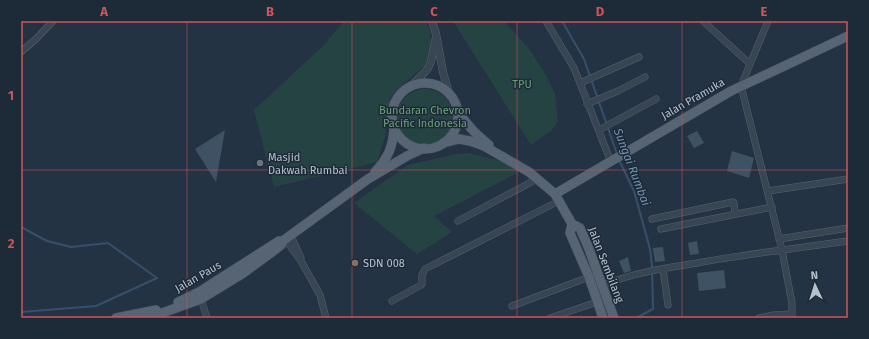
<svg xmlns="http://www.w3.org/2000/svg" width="869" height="339" viewBox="0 0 869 339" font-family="'Fira Sans',sans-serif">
  <rect width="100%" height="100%" fill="#243343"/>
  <path fill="#264344" d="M344,21H426L430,31L431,49L428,58L424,66L398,89L390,98L385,137L377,162L274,187L254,110L323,46Z
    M453,21H504L530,50L546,75L555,94L558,121L552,130L531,145Z
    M397 117a28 28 0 1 1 56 0a28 28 0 1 1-56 0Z
    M468,153L501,161L519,172L434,216L452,232L417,254L354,203L408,165L456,154Z"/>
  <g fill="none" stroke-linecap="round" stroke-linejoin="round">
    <path stroke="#36506c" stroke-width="2" d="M562,21L584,59L617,154
      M619,160L634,191L650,249L652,266L653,309L636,318
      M21,227L47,241L71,247L108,243L157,278
      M21,312L96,306L157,278"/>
  </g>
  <path fill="#3f5263" d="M225,130L216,182L195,149Z
    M697,131L704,143L694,148L687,136Z
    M732,151L754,158L749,178L727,171Z
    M697,241L699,254L690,255L688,243Z
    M663,247L665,261L655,262L653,248Z
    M628,257L631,271L624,273L619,261Z
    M724,270L726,288L699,291L697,273Z"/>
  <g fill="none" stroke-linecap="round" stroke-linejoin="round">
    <g stroke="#566370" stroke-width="7">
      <path id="minor" d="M546,21L574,68L611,162
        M703,21L750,64
        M768,21L741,86L782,250L792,303V318
        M21,52L36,39L53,21
        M580,83L639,57
        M587,104L618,91L645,77
        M599,130L656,99
        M768,191L848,179
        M652,219L733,202L734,203L735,214
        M458,221L537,179
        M661,229L772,207
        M291,236L301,258
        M285,239L301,261L320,295L326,318
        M779,239L848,228
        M663,269L668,305
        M603,285C633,273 665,268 697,263C747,254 798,248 848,241
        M201,299L207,318
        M392,301L421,285L422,284V275L425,269L559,201
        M512,306L589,277
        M550,318L597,302
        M759,318L774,315L792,314"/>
    </g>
    <g stroke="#566370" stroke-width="8">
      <path id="tertiary" d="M432,21L436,34L443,72L449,94
        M409,87C430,69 431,68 435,41"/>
    </g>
    <g stroke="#424e5c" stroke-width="10">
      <path id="primary" d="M392 116a33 33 0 1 1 66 0a33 33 0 1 1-66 0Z
        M458,110C466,125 476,134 489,145
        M443,143L459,139L470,141L484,146L529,172L555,194L572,224L580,228L589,249L614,318
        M375,172C388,158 393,147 394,128
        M555,194L731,91L848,36
        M572,224L570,233L589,277L603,318
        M178,302L199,292L279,241
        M116,318L156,310
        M148,318L201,299L242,274L272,252L281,245L284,240L368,179L407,156L424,148"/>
    </g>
    <use href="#minor" stroke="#384553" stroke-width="6"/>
    <use href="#tertiary" stroke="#384553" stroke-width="7"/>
    <use href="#primary" stroke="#566473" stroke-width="9"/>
  </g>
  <path fill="none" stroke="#cc565a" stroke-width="1" stroke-opacity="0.55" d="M187,21V318M352,21V318M517,21V318M682,21V318M21,170H848"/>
  <circle fill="#6b7280" stroke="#1d2a38" stroke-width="1.5" cx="260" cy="163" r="4"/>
  <circle fill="#8d6e63" stroke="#1d2a38" stroke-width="1.5" cx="355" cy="263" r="4"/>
  <g text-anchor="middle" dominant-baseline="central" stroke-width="3" stroke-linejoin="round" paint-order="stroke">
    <g font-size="11" fill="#6aa072" stroke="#1d2a38">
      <text x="522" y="84">TPU</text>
      <text x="425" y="110">Bundaran Chevron<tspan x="425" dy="13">Pacific Indonesia</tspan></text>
    </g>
    <g font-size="11" fill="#b5c0cd" stroke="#1d2a38">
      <text transform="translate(693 99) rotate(-30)">Jalan Pramuka</text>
      <text transform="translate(606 265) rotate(69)">Jalan Sembilang</text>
      <text transform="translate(198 277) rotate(-30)">Jalan Paus</text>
    </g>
    <g font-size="11" fill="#b5c0cd" stroke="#1d2a38" text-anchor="start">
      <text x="268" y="157">Masjid<tspan x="268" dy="13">Dakwah Rumbai</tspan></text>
      <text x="363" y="263">SDN 008</text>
    </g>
    <g font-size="12" font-style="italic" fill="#7293b2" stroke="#1d2a38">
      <text transform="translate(632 167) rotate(69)">Sungai Rumbai</text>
    </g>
  </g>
  <rect width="869" height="339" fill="none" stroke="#1d2a38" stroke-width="44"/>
  <g transform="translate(815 285) rotate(356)" stroke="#1d2a38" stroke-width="3" paint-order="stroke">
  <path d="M0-3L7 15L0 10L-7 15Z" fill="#b5c0cd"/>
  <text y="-6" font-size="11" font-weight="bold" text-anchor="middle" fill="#b5c0cd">N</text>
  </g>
  <rect x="22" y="22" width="825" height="295" fill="none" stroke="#cc565a" stroke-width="1.5"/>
  <g font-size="13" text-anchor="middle" font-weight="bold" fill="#cc565a">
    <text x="104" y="16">A</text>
    <text x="270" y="16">B</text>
    <text x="434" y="16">C</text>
    <text x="600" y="16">D</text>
    <text x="764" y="16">E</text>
    <text x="11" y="100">1</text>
    <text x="11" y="248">2</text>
  </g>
</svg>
